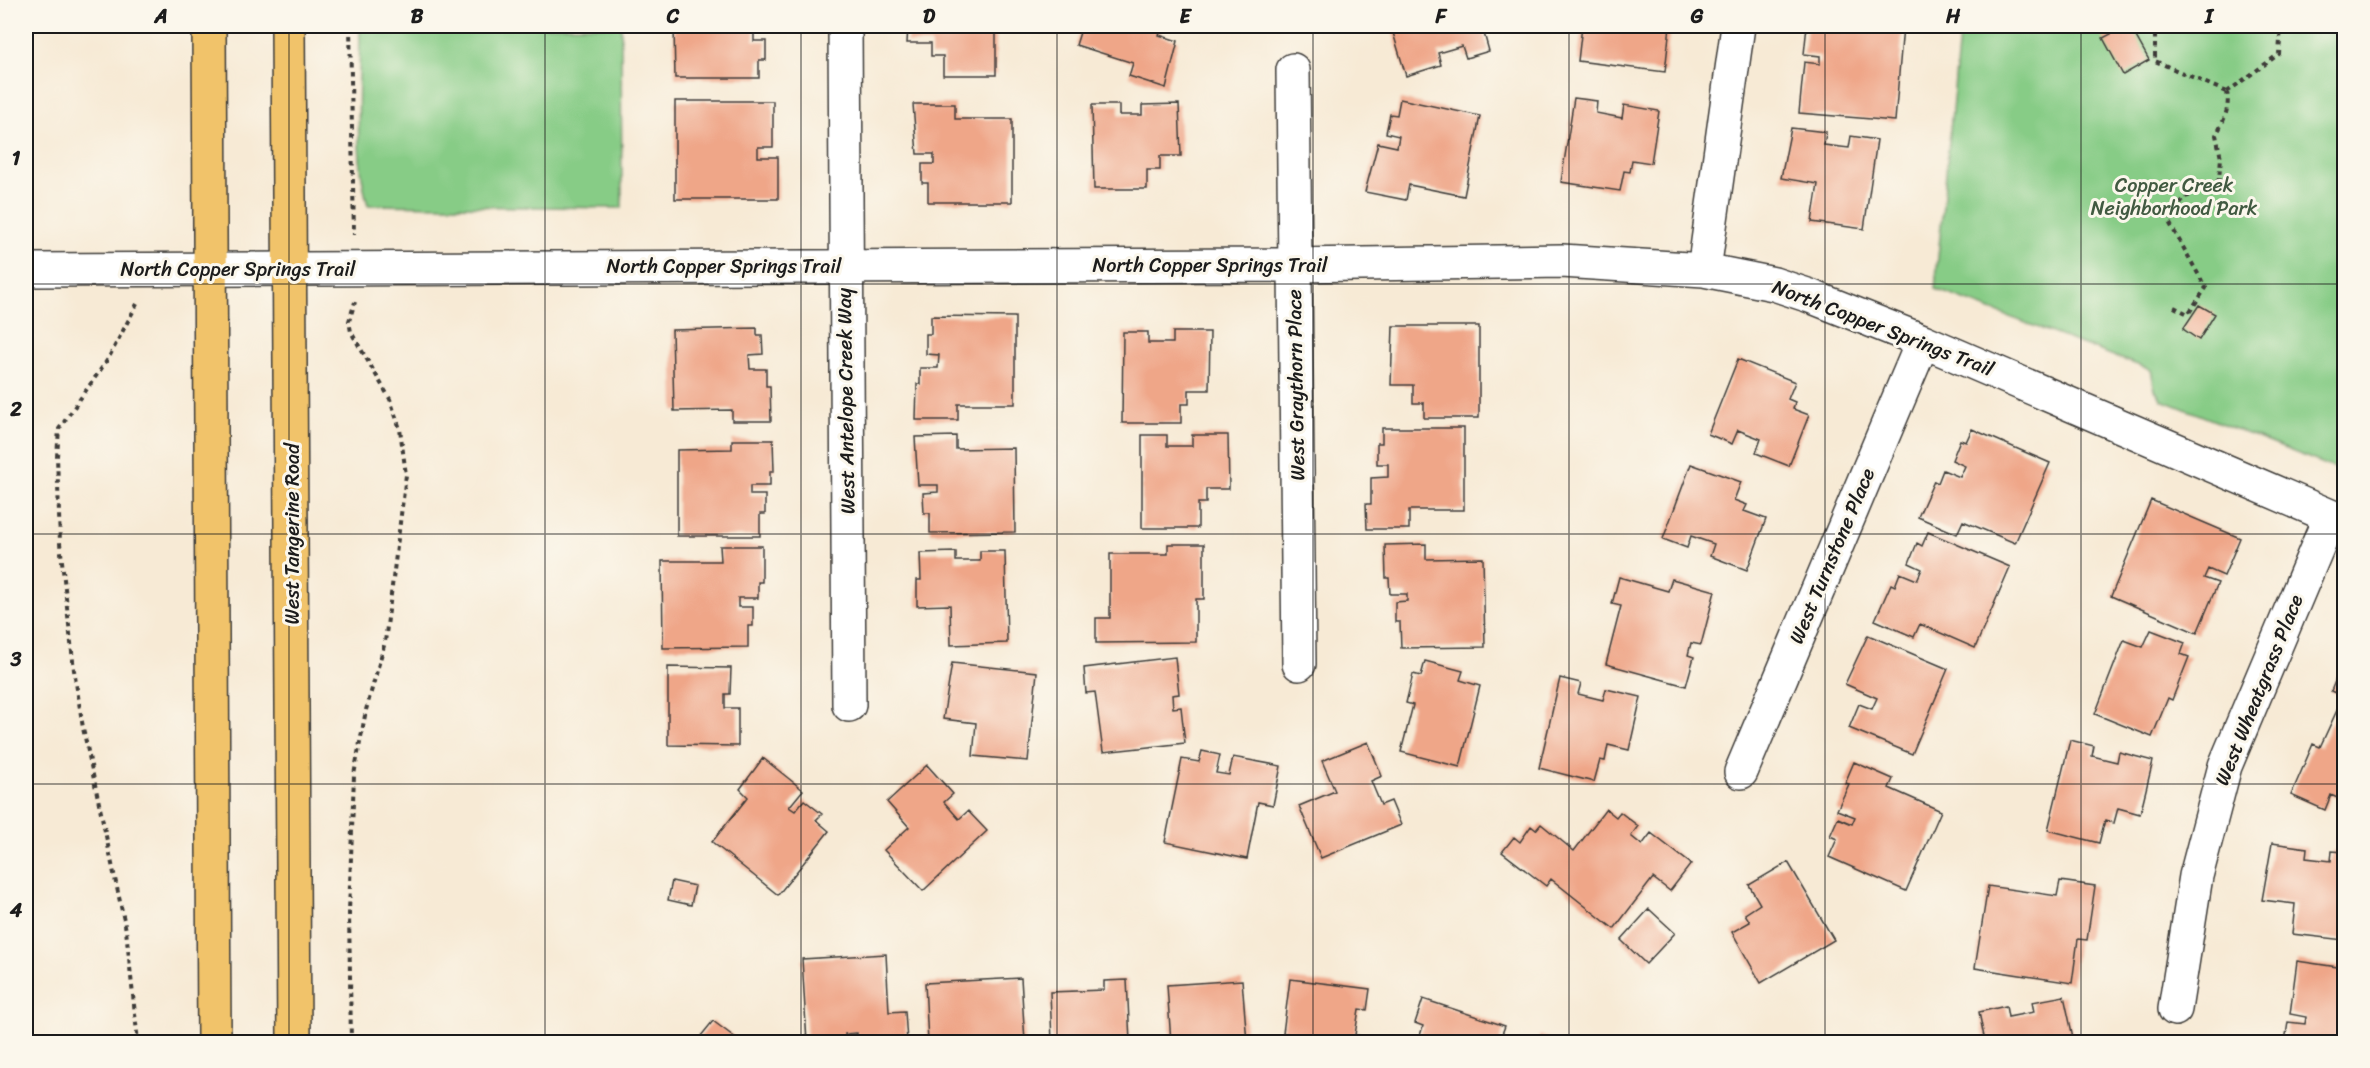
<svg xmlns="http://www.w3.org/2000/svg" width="2370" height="1068" viewBox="0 0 2370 1068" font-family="Sriracha,sans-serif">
  <rect width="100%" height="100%" fill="#fbf7ec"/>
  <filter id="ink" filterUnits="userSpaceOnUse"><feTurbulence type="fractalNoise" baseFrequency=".0167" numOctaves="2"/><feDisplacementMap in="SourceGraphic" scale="12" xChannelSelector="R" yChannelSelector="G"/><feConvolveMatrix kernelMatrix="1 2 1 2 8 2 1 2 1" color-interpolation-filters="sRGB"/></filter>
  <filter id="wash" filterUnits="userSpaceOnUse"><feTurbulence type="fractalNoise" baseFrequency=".008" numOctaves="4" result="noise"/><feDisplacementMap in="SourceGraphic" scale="24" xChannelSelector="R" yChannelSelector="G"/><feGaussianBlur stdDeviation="1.35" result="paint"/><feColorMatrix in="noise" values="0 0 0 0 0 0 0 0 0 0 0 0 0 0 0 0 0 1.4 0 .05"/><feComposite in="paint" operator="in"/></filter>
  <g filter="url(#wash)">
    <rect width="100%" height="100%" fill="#f7ead5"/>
    <path fill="#87cc86" stroke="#527451" stroke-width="1.5" d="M360,26H621L622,208L368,205C353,155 360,79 360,26Z
      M1960,26H2344V472L2162,400L2155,390L2151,370L1935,289Z"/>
    <g id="blocks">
      <path fill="#efa688" d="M674,26H771V28H754V41H766V60H759V78H675Z
        M908,26H996V75H943V56H931V43H907Z
        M1082,26H1162L1159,35L1178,41L1166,88L1129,76L1133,63L1076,45Z
        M1391,26H1482L1489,51L1466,58L1462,46L1438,53L1441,65L1406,76Z
        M1582,26H1670L1665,72L1578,61Z
        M1807,26H1903L1895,121L1799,113L1804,62L1820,64V56L1804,54Z
        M2126,26H2130L2149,60L2123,75L2103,38Z
        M1574,98L1597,101L1596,113L1622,118L1624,105L1659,111L1651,163L1632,160L1630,172L1624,171L1620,191L1561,182Z
        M1400,99L1480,116L1464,196L1409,185L1406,200L1365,192L1378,143L1397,147L1399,136L1386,133L1390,114L1397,115Z
        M675,101H773V147H758V157H778V199H675Z
        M913,104H955V119H1012V202H928V183H922V164H934V154H917Z
        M1179,104L1181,156H1160V170H1147V189H1094L1092,105H1119V115H1142V105Z
        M1791,128L1826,132L1824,145L1849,148L1851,136L1877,140L1864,229L1812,222L1818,184L1781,178Z
        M2199,305L2215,314L2199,340L2183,329Z
        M931,316L1015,317V404H958V420H916L917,384H920V368H938L939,355L926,354V334H931Z
        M1393,326H1479V418H1424V403H1413V385H1391Z
        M757,328V335H762L763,354L749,355L750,369H766V386H770L771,421H732V410L674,411L672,330Z
        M1123,332H1148V343H1173V332H1210L1209,390H1189V404H1181V423H1122Z
        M1738,359L1795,382L1788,399L1795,402L1793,409L1809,415L1789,466L1756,453L1761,439L1738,430L1732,444L1708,434Z
        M1382,428H1464V510H1409V529H1367L1366,504H1371V478L1388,477V464H1377V443H1382Z
        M1972,429L2050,463L2015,543L1963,521L1957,534L1918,517L1934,481L1938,483L1943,470L1960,477L1965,466L1952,460L1960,440L1966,442Z
        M1142,435H1167V446H1192V435H1228L1229,489H1206V503H1198V528H1142Z
        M956,436V449L1014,448L1015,532L930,533V513H924L923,493L938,492V485H918L915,437Z
        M732,440H773L774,471H770V486H750V495H765V514H760V536H677V450L732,449Z
        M1691,464L1741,482L1734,500L1747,505L1744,511L1766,519L1747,570L1710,556L1714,544L1691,536L1687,548L1663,539Z
        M2151,500L2240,538L2224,576L2208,569L2204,578L2218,583L2197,633L2111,596Z
        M1928,532L2010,567L1975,648L1920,624L1914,637L1875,620L1891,584L1895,586L1900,573L1917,580L1922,569L1909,563L1917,543L1922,546Z
        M1168,544H1204V599H1196V642L1096,643V618H1110V554H1168Z
        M1426,544V559L1483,558L1485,647L1401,648L1400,622H1395V602L1407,601V594H1390L1389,578H1386L1385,545Z
        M720,546H762V582H758V598H738V607H753V626H748V647L663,648L662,561H721Z
        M980,551H1005L1007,643L951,645L950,605L917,606V580H921L920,553L956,552V561H980Z
        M1619,577L1668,591L1672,579L1715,591L1701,645L1691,643L1688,655L1694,657L1686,686L1606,664L1621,606L1612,604Z
        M2151,630L2185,643L2181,654L2189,657L2172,700L2168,698L2152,737L2095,714L2124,640L2143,647Z
        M1868,635L1948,669L1912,754L1849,728L1859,704L1872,709L1877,698L1845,684Z
        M1175,657L1179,694L1172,695L1173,708L1181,707L1185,743L1103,752L1095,692L1086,693L1084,668Z
        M2344,659V697L2331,691Z
        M1425,661L1463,671L1460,680L1480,686L1460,767L1401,752L1413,705L1406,703L1413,674L1421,676Z
        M952,663L1037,672L1028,761L973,756L976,723L943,719Z
        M668,667L731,668L730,694H725V708H738V746L668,745Z
        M1560,678L1581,683L1578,694L1603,700L1606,689L1641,697L1629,750L1608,745L1605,761L1600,760L1594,782L1539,768Z
        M2339,706L2344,708V801L2331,795L2325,810L2291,795L2313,744L2320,747Z
        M2070,740L2094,746L2092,756L2117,762L2119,752L2153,761L2140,814L2118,808L2114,823L2105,820L2099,843L2048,830Z
        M1368,742L1382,776L1371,781L1381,805L1391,801L1401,825L1321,858L1299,806L1335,791L1322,761Z
        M1202,751L1220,755L1216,773L1229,775L1233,757L1281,766L1273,805L1258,802L1247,859L1165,842L1182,759L1199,762Z
        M763,758L803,790L789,807L795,811L804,800L822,814L816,820L829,831L778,895L712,842L748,797L740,789Z
        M1854,762L1893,779L1889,788L1941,811L1906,891L1829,857L1837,839L1830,836L1838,818L1852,824L1855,817L1837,810L1849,784L1845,783Z
        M927,765L953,794L944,802L959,819L968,811L987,831L923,891L884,850L909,827L887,802Z
        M1606,809L1616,817L1620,812L1638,826L1631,836L1642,845L1651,833L1691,864L1670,891L1653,878L1614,929L1551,879L1546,886L1502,852L1514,837L1520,842L1531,826L1536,830L1541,824L1574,851Z
        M2272,843L2307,848L2306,858L2331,861L2332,851L2344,852V940L2292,934L2295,904L2262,900Z
        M1788,862L1834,940L1761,983L1732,932L1750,922L1745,914L1760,904L1749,885Z
        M672,881L695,886L691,905L668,900Z
        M2060,881L2095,886L2087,940L2078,939L2072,983L1975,968L1988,886L2057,896Z
        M1649,909L1675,933L1646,964L1621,940Z
        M886,954L889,1012L905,1011L907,1042H857V1033L845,1034V1042H807L802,959Z
        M2297,961L2344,968V1042H2285L2288,1022L2305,1024L2306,1017L2290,1014Z
        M1021,978L1025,1042H928L925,983Z
        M1290,979L1370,989L1367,1010L1359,1009L1355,1035L1369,1037V1042H1311L1312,1037L1283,1033Z
        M1127,980L1130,1042H1052L1050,992L1104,990V981Z
        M1242,980L1247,1042H1171L1167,985Z
        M2064,996L2074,1042H1985L1979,1012L2006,1006L2008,1017L2034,1012L2032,1002Z
        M1423,999L1505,1026L1499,1042H1418L1423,1026L1415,1023Z
        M713,1021L741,1042H696Z
        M1540,1035L1556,1042H1537Z"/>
    </g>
  </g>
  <g filter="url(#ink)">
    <use href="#blocks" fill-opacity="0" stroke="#3d3b38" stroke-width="1.5"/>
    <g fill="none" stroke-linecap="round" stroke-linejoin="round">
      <g stroke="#3d3b38" stroke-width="36">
        <path id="minor" d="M845,26L849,705
          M1293,70L1299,664
          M26,270L1294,265L1562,261L1704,270L1774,284L1810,296L1923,341L2344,522
          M1704,270L1738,26
          M1741,772L1923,341
          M2175,1009L2196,876L2225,766L2330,517"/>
      </g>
      <g stroke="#3d3b38" stroke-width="36">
        <path id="major" d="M209,26L214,1042
          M288,26L294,1042"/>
      </g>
      <path stroke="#3d3b38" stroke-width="4" stroke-dasharray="4.5 4.5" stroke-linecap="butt" d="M350,26L354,235
        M2155,26V61L2227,92
        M2227,92L2279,54L2281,26
        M137,304L108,359L59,429L57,456L60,543L74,670L83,728L126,930L138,1042
        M2174,307L2188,314L2206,288L2169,222L2185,197L2213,188L2219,179L2221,158L2216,135C2224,121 2230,108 2227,92
        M351,1042L349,912L354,775L366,710L385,642L406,475L400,429L390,399L351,332L349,321L355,302"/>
      <use href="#minor" stroke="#fff" stroke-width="33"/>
      <use href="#major" stroke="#f1c36a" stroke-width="33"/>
    </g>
  </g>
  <path fill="none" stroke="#1c1c1c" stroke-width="1.5" stroke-opacity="0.55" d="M289,26V1042M545,26V1042M801,26V1042M1057,26V1042M1313,26V1042M1569,26V1042M1825,26V1042M2081,26V1042M26,284H2344M26,534H2344M26,784H2344"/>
  <g text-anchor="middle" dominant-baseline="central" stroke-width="6" stroke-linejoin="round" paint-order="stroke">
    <g font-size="20" fill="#415a41" stroke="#fbf7ec">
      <text x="2174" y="185">Copper Creek<tspan x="2174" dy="23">Neighborhood Park</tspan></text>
    </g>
    <g font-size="20" fill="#1c1c1c" stroke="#fbf7ec">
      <text x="1210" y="265">North Copper Springs Trail</text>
      <text x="724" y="266">North Copper Springs Trail</text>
      <text x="238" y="269">North Copper Springs Trail</text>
      <text transform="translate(1883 328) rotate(21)">North Copper Springs Trail</text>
      <text transform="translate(1296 385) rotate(-91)">West Graythorn Place</text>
      <text transform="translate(846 401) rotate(-91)">West Antelope Creek Way</text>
      <text transform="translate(292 534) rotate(-90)">West Tangerine Road</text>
      <text transform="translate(1832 556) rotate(-67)">West Turnstone Place</text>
      <text transform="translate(2259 690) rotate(-68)">West Wheatgrass Place</text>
    </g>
  </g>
  <rect width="2370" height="1068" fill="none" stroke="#fbf7ec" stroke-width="66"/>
  <rect x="33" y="33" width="2304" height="1002" fill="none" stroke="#1c1c1c" stroke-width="2"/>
  <g font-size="20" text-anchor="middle" font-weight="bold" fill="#1c1c1c">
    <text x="161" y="23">A</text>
    <text x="417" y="23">B</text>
    <text x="673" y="23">C</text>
    <text x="929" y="23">D</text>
    <text x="1185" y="23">E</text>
    <text x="1441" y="23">F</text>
    <text x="1697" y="23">G</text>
    <text x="1953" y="23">H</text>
    <text x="2209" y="23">I</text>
    <text x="16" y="165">1</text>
    <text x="16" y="416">2</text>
    <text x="16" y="666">3</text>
    <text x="16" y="917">4</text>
  </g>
</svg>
